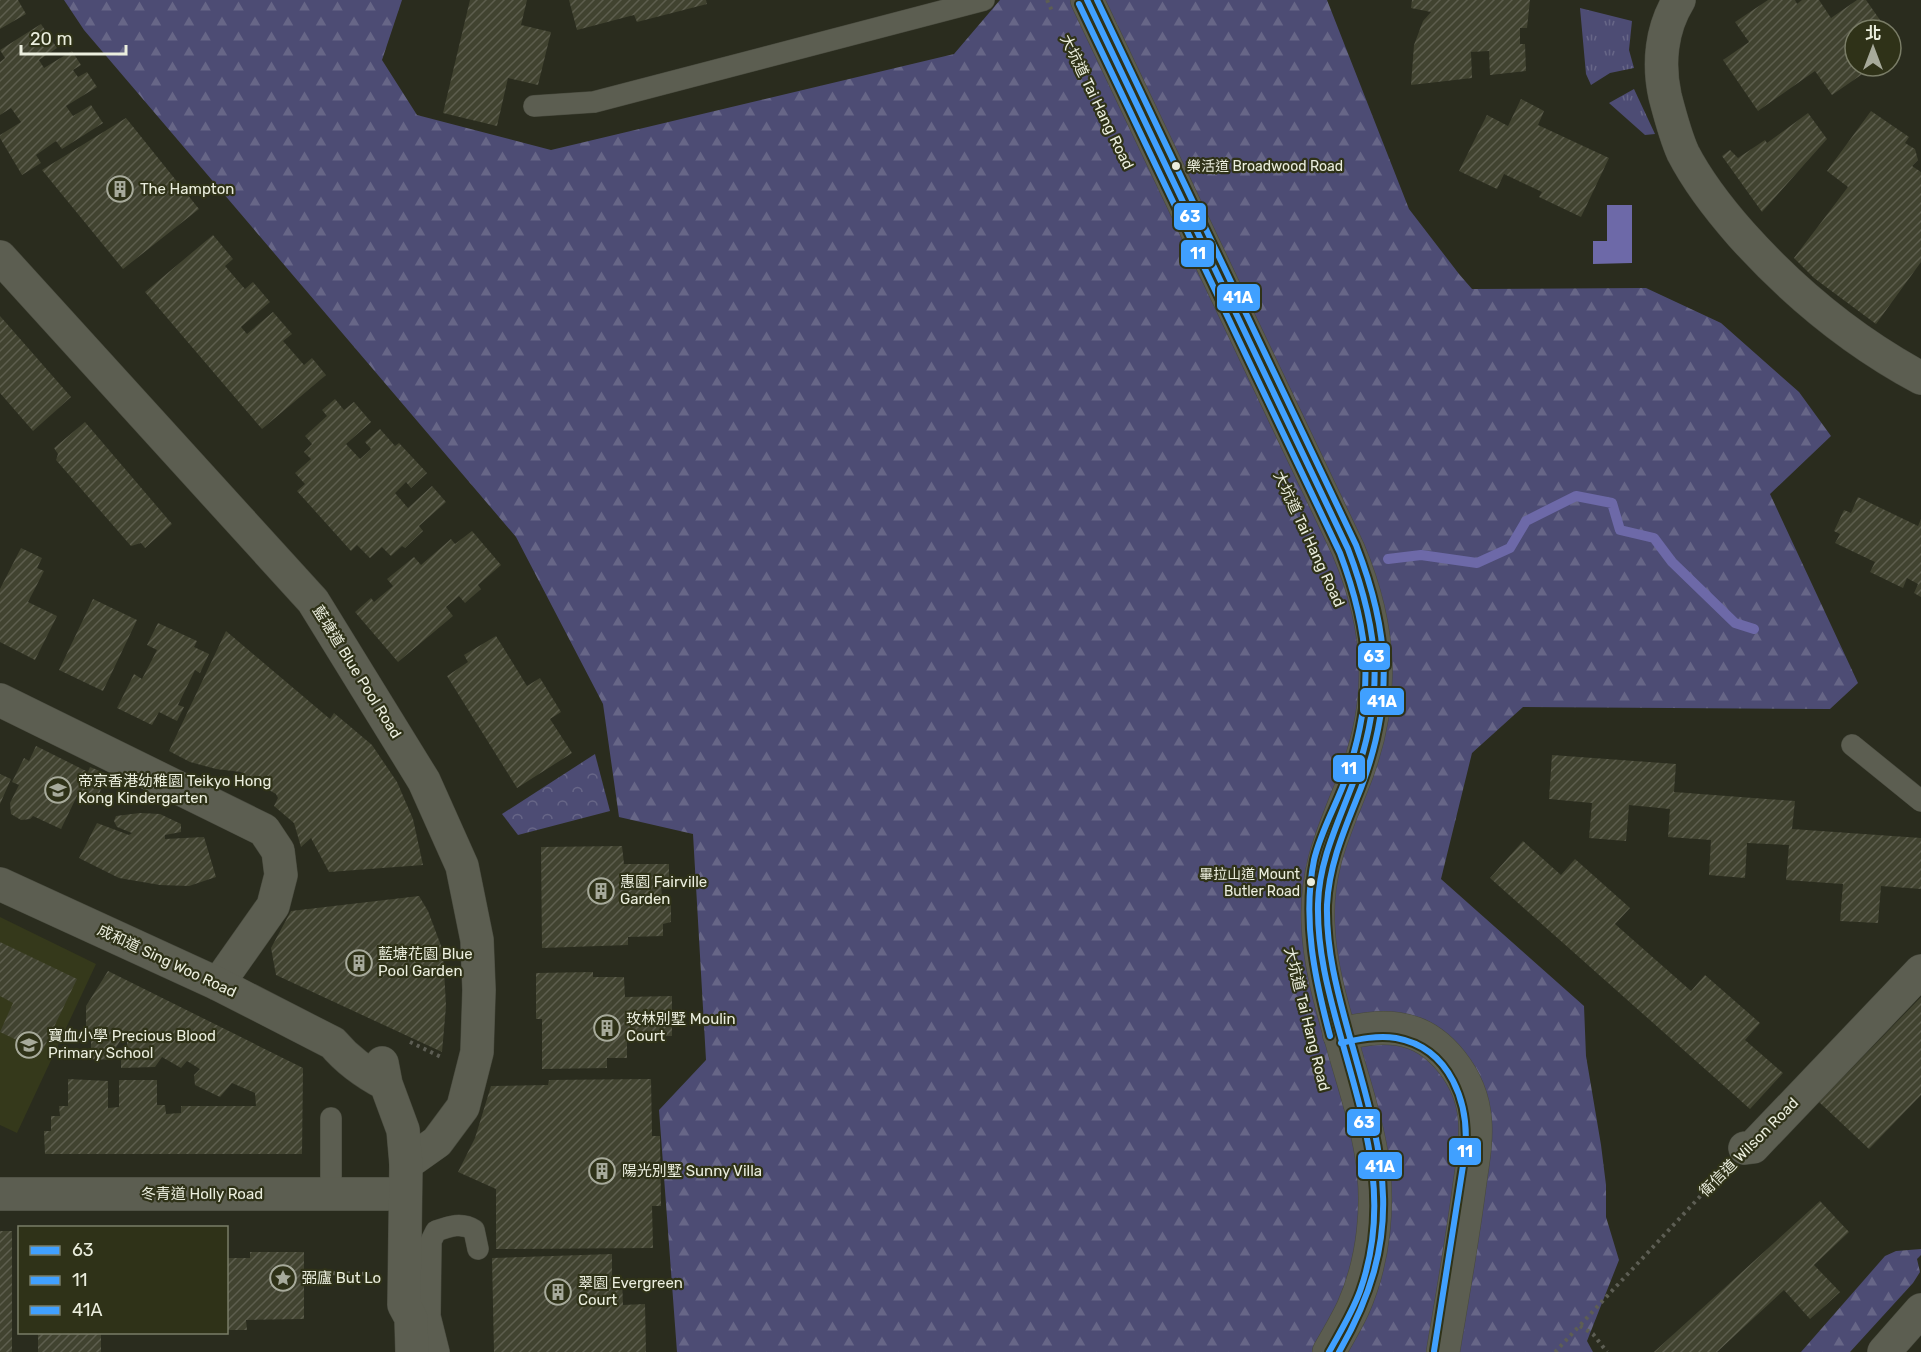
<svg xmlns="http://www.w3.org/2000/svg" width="1921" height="1352" viewBox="0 0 1921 1352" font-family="Rubik,'Noto Sans TC',sans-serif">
  <defs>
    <pattern id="grass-tufts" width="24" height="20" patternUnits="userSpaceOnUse" patternTransform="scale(1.5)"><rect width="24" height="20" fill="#4d4c74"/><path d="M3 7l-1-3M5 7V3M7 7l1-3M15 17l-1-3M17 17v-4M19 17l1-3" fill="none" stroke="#676687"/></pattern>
    <pattern id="forest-firs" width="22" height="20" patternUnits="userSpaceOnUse" patternTransform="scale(1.5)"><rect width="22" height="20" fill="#4d4c74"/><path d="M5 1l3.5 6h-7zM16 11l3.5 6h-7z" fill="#676687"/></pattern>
    <pattern id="park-crowns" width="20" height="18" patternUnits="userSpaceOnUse" patternTransform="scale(1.5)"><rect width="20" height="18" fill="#4d4c74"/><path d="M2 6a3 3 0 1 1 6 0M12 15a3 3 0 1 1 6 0" fill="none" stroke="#676687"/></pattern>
    <pattern id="building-hatch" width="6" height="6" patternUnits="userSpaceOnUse" patternTransform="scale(1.5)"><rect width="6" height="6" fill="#414330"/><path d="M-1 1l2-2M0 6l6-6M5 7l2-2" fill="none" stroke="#5d5e4e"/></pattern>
  </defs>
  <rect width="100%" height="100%" fill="#2a2c1e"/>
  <path fill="#35391b" d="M0,917L96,964L17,1133L0,1125Z"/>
  <path fill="url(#grass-tufts)" d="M1580,8L1632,21L1629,50L1634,68L1610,73L1591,85L1586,74Z
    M1634,89L1655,134L1645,135L1609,103Z"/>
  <path fill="url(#forest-firs)" d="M64,0H402L382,60L417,115L551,150L954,54L1000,0H1327L1409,209L1459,274L1472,289L1646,288L1721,323L1799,392L1831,436L1770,494L1858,683L1830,709L1523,707L1472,753L1441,879L1584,1006L1586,1056L1601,1145L1606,1185V1217L1619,1260L1587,1341L1593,1352H677L659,1110L706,1060L693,834L619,817L603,704L516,537L84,30Z
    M1921,1249V1255L1917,1259L1920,1272L1913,1283L1850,1352H1801L1885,1256L1896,1251Z"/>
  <path fill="url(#park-crowns)" d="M595,754L610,811L518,835L502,814Z"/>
  <path fill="#6d69a8" d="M1607,205H1632V263L1593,264V241H1607Z"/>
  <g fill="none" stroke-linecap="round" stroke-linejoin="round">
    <path stroke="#6d69a8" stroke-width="10" d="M1388,559L1421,555L1477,563L1510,548L1526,521L1576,496L1612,503L1620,530L1654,538L1672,562L1735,623L1754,629"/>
  </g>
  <path fill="url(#building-hatch)" d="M0,0H18L26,14L0,29Z
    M470,0H527L521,25L551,32L538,85L508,78L497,126L443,113Z
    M569,0H706L707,4L637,22L634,15L577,30Z
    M1412,0H1530L1527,28H1520V44H1525L1526,71L1490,75L1489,51L1471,52L1472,78L1411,85L1414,45L1423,21L1431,12L1411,8Z
    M1768,0H1795L1797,4L1802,0H1819L1831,18L1857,0H1866L1887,30H1855V66H1874L1832,95L1815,71L1758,111L1723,60L1749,42L1735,22Z
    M41,24L57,48L39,60L44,68L72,51L81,65L73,70L78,77L87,72L97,87L66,106L73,116L91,105L103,123L62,149L56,141L36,155L41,163L22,175L0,138V135L21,122L11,108L0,115V62L5,58L0,50Z
    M1521,99L1544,111L1538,125L1609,158L1581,217L1539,197L1542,192L1504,174L1497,189L1459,171L1487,115L1508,126Z
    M1871,111L1909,137L1905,143L1915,149L1918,160L1912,166L1921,172V262L1876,324L1814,278L1794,258L1848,187L1827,171Z
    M1808,113L1827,139L1762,212L1722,156L1730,150L1738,158L1765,140L1767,143Z
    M126,118L199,209L123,269L42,170Z
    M213,235L233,259L225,266L245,289L253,282L270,302L241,327L247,334L273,312L292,334L283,341L304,365L312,358L326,375L262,429L145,292Z
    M0,316L71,397L33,431L0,393Z
    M335,399L344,410L354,402L371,422L346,444L360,459L371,449L365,442L380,429L395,446L399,443L427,473L411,488L406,482L395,493L408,508L432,486L446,502L419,526L423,531L405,548L402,546L391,556L382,547L370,558L357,545L351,551L297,491L305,484L295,473L311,459L304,452L312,444L305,436L327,416L322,410Z
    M85,422L172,524L145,548L141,543L131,546L56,460L58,454L54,448Z
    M1858,497L1918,526L1921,519V597L1914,593L1918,584L1907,578L1903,588L1870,572L1875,562L1835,543L1840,534L1834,531L1844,510L1851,513Z
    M472,531L501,565L478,585L481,589L465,603L459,596L446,607L453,616L398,662L355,612L371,598L374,602L393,586L387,579L414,557L421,565L451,539L455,544Z
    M21,548L42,558L37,568L44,571L28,602L57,616L35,660L0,642V589Z
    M93,599L137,620L103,691L59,670Z
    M158,623L197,641L194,647L209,654L200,673L195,670L178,705L184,707L177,721L159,712L152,725L117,708L134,674L142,679L157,650L147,645Z
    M226,631L330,719L334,713L372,745L397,782L413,819L423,865L329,872L311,838L301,847L294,823L274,806L278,798L276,794L249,779L241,772L216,769L190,762L169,751Z
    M496,636L527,686L540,678L561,712L550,719L572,753L517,788L447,676L468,662L464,655Z
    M36,746L88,772L90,767L107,774L95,804L77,796L61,829L33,816L30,819L21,820L11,814L10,803L19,785L12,782L24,758L29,761Z
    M1552,755L1676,764L1674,792L1795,801L1792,829L1921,838V889L1881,886L1878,923L1840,921L1843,884L1786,880L1789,845L1747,843L1745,878L1709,875L1711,840L1668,837L1670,809L1629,805L1626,841L1589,838L1592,803L1549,799Z
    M0,774L11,779L0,804Z
    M140,813L160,814L181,824V832L165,835V839L204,837L216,877L189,886L160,885L119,878L79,858L97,823L129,835L132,833L117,827L114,821L116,816Z
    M1523,841L1561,875L1575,859L1630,908L1615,924L1691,991L1705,975L1760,1023L1745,1040L1783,1073L1750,1109L1490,878Z
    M622,846L624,864H669V885L661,884L662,897H671V922L663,924V936L628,937V945L542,948L541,847Z
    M419,896L428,911L443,951L446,1006L442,1052L276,975L271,948L291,911Z
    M0,942L77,979L42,1052L0,1032L13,1003L0,996Z
    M108,971L303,1068L302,1154H45L44,1131H51V1116H60L59,1106H68V1079L108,1081V1108L119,1107V1080H157V1105H165L166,1114L181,1113V1106H256L255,1093L232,1083L220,1097L195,1085L194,1075L200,1069L187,1061L181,1068L162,1057L155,1067L121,1068V1054L127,1048V1041H120L112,1054V1060L91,1059V1039L86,1038V1006Z
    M593,972V977H624L625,997L672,996V1036L627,1037V1058H607V1068L542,1069V1019H536V973Z
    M1921,997V1095L1869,1149L1819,1102Z
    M651,1079L652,1136H660L661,1206H652L653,1248L496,1249V1189L458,1172L475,1138L491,1086L548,1085L549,1080Z
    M1820,1201L1849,1232L1814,1265L1840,1292L1826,1305L1810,1319L1784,1290L1717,1352H1654Z
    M0,1231H12V1352H0Z
    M250,1252H304V1319L246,1320L247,1330H226V1258H250Z
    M612,1254V1280H622L623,1305L645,1304L646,1352H494L492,1258Z
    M38,1332H101V1352H38Z"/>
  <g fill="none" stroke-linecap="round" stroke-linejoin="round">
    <g stroke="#484a3e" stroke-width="22">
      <path id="service" d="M534,106L594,102L984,0
        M1852,745L1921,801
        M331,1118V1194
        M439,1352L430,1316L431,1241L436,1231C450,1226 462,1222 474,1230L478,1249"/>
    </g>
    <g stroke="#484a3e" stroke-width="34">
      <path id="minor" d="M1679,0C1661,29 1658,64 1665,96C1670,115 1675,135 1683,153C1698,182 1719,209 1741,234C1793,292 1852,341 1921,378
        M0,257L313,601L424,781L462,866L477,940L479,990L477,1052L463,1107L437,1142L406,1164
        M0,700L264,830L278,851L281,875L273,906L218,984
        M1745,1148L1753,1147L1921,971
        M0,1194H404"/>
    </g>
    <g stroke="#484a3e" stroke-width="34">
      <path id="tertiary" d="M0,884L218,984L333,1043C348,1061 365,1073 386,1084
        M1339,1034C1359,1030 1378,1026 1398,1029C1441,1035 1472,1080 1475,1120C1477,1143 1472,1166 1469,1189C1462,1243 1452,1298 1443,1352
        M382,1063L386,1084L403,1130L406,1164L404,1305L411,1318L412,1352
        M1884,1352L1921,1310"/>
    </g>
    <g stroke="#484a3e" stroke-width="34">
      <path id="secondary" d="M1087,0L1348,549C1382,629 1386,701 1353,783C1334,832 1316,867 1318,922C1319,963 1331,1003 1342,1042C1352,1078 1365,1115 1371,1152C1380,1203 1374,1261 1353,1308C1346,1323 1337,1338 1329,1352"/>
    </g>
    <path stroke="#5d5e54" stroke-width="4" stroke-dasharray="3 4.5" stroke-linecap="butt" d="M1047,0L1053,13
      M410,1042L441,1057
      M317,1273L370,1274
      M1580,1326L1593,1334L1607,1352
      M1555,1352L1722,1173"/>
    <use href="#service" stroke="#5c5e51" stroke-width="21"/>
    <use href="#minor" stroke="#5c5e51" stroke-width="33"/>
    <use href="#tertiary" stroke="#5c5e51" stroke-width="33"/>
    <use href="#secondary" stroke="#5c5d50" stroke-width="33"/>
    <g stroke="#2f3218" stroke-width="10">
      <path id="bus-1" d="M1087,0L1348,549C1380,633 1385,697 1353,783C1338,823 1319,861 1318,904C1317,949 1328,991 1340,1034C1364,1121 1392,1201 1360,1291C1352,1313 1340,1332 1329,1352"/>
    </g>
    <g stroke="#2f3218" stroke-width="10">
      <path id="bus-2" d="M1079,4L1340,553C1370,633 1375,692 1347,775C1337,804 1321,830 1314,860C1302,920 1315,979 1330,1036
        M1341,1043C1359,1039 1378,1035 1396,1038C1451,1048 1470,1104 1465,1153L1434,1351"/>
    </g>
    <g stroke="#2f3218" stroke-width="10">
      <path id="bus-3" d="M1097,0L1356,545C1390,632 1394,700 1361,788C1346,826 1329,863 1327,905C1326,949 1337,991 1349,1034C1384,1158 1408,1232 1339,1352"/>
    </g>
    <use href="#bus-1" stroke="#40a0ff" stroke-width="6"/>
    <use href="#bus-2" stroke="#40a0ff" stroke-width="6"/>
    <use href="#bus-3" stroke="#40a0ff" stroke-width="6"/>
  </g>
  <defs>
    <g id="building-ring" transform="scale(1.35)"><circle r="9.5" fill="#2f3218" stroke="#a7aa9b" stroke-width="1.5"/><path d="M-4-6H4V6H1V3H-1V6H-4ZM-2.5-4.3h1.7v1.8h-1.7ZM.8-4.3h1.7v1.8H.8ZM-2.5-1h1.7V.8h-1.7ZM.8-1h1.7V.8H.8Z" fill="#a7aa9b"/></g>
    <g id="school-ring" transform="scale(1.35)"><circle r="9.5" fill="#2f3218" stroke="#a7aa9b" stroke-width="1.5"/><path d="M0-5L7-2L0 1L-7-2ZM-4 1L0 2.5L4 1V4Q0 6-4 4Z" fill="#a7aa9b"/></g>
    <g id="sight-ring" transform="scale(1.35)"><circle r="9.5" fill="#2f3218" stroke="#a7aa9b" stroke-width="1.5"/><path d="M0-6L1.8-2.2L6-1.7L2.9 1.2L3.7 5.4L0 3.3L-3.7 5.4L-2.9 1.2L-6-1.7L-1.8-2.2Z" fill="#a7aa9b"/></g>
  </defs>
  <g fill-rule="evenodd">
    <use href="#building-ring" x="120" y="189"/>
    <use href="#school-ring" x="58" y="790"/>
    <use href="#building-ring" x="601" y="891"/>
    <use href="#building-ring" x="359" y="963"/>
    <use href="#building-ring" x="607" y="1028"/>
    <use href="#school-ring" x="29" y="1045"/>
    <use href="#building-ring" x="602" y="1171"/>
    <use href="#sight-ring" x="283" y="1278"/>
    <use href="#building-ring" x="558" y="1292"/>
  </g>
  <g fill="#ebeede" stroke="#2f3218" stroke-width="2">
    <circle cx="1176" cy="166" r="5"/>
    <circle cx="1311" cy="882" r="5"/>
  </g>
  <g text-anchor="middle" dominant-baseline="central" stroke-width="4.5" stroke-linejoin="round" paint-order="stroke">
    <g font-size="14" fill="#ebeede" stroke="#2f3218" text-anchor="start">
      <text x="1187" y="166">樂活道 Broadwood Road</text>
      <text x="1300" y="874" text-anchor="end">畢拉山道 Mount<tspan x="1300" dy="17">Butler Road</tspan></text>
    </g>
    <g font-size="15" fill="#ebeede" stroke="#2f3218">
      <text transform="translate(1097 102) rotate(64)">大坑道 Tai Hang Road</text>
      <text transform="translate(1309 539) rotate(65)">大坑道 Tai Hang Road</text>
      <text transform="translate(357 672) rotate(58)">藍塘道 Blue Pool Road</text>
      <text transform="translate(167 961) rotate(25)">成和道 Sing Woo Road</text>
      <text transform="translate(1307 1019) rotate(76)">大坑道 Tai Hang Road</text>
      <text transform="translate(1749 1147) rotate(-45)">衛信道 Wilson Road</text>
      <text x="202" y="1194">冬青道 Holly Road</text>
    </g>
    <g font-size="15" fill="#ebeede" stroke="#2f3218" text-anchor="start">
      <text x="140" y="189">The Hampton</text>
      <text x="78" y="781">帝京香港幼稚園 Teikyo Hong<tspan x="78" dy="17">Kong Kindergarten</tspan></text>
      <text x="620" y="882">惠園 Fairville<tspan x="620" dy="17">Garden</tspan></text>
      <text x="378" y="954">藍塘花園 Blue<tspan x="378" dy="17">Pool Garden</tspan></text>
      <text x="626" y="1019">玫林別墅 Moulin<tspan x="626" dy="17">Court</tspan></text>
      <text x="48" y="1036">寶血小學 Precious Blood<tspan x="48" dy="17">Primary School</tspan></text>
      <text x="622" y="1171">陽光別墅 Sunny Villa</text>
      <text x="302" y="1278">弼廬 But Lo</text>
      <text x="578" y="1283">翠園 Evergreen<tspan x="578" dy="17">Court</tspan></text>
    </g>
  </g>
  <g stroke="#2f3218" stroke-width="2">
    <rect x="1173" y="202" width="34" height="29" rx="6" fill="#40a0ff"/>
    <rect x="1180" y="239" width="35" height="29" rx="6" fill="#40a0ff"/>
    <rect x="1216" y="283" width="45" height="29" rx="6" fill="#40a0ff"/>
    <rect x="1357" y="642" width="34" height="29" rx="6" fill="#40a0ff"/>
    <rect x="1359" y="687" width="46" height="29" rx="6" fill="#40a0ff"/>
    <rect x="1332" y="754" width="34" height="29" rx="6" fill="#40a0ff"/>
    <rect x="1346" y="1108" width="35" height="29" rx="6" fill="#40a0ff"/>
    <rect x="1448" y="1137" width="34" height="29" rx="6" fill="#40a0ff"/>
    <rect x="1357" y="1151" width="46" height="29" rx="6" fill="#40a0ff"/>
  </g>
  <g font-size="16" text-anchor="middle" font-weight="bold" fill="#fff">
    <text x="1190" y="222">63</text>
    <text x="1198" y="259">11</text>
    <text x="1238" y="303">41A</text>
    <text x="1374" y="662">63</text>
    <text x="1382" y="707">41A</text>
    <text x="1349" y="774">11</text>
    <text x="1364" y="1128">63</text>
    <text x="1465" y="1157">11</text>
    <text x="1380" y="1172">41A</text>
  </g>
  <rect x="18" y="1226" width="210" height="108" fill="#2f3218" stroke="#7a7d67" stroke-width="1.5"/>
  <rect x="30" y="1246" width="30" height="9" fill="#40a0ff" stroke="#7a7d67" stroke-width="1.5"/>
  <text x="72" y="1256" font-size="18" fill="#ebeede">63</text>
  <rect x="30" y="1276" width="30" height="9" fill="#40a0ff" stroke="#7a7d67" stroke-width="1.5"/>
  <text x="72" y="1286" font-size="18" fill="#ebeede">11</text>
  <rect x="30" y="1306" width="30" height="9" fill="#40a0ff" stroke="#7a7d67" stroke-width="1.5"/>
  <text x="72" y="1316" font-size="18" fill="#ebeede">41A</text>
  <g transform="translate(1873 48)"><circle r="28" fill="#2f3218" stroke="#7a7d67" stroke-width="1.5"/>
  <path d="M0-4.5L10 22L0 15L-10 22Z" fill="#a7aa9b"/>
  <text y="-9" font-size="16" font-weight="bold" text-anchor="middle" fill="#ebeede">北</text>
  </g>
  <path d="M21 45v9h105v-9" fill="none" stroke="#ebeede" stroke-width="3"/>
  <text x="30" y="45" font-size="18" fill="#ebeede" stroke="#2f3218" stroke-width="4.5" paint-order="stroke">20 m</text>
</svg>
